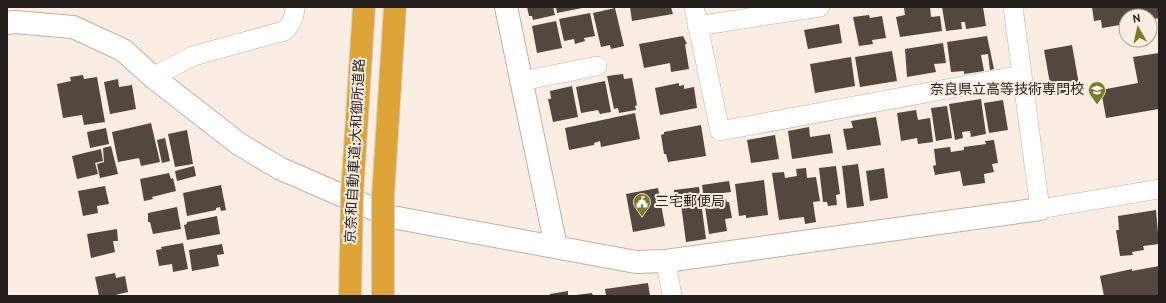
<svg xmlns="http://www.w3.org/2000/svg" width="1166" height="303" viewBox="0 0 1166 303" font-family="Overpass,'Noto Sans JP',sans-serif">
  <rect width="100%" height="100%" fill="#faede1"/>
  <path fill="#53483e" d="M527,7H553L555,15L533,20L532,16H529Z
    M556,7H581L582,8L557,13Z
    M630,7H671L673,14L632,21Z
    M913,7H930L931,17L940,16L942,31L900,37L896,17L905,15L904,8Z
    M942,7H983L986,26L966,29L965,22H961L962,29L946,31Z
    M1092,7H1159V18L1150,20V16H1126V24L1102,28L1101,20L1094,21Z
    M615,8L624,46L611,49L610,45L601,47L593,13Z
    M590,13L595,36L584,38L585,41L575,44L574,39L564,41L559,19Z
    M869,15L870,18L882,16L886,38L872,40L873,44L859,46L853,17Z
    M556,21L562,48L537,53L532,26Z
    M839,24L842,43L808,49L804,30Z
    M683,36L687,44H685L689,69L671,72L670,63L644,68L639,44Z
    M987,36L994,69L990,70L988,54L981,55L984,71L964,74V71L951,72L947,42Z
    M943,43L946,63L934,64L936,72L907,77L905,49Z
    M1072,45L1080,90L1052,95L1044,50Z
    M892,51L897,81L860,87L855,57Z
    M1159,53V109L1106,118L1101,90L1138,83L1133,57Z
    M851,57L855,86L815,93L810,64Z
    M623,74L624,79L632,78L637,105L635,106L636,110L619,113L618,108L614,109L607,76Z
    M83,75L84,79L97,77L105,122L84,125L82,115L63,118L57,84L71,81L70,77Z
    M118,79L119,87L132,85L136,109L110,114L104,82Z
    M605,81L611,112L600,114L598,110L581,113L576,87Z
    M679,83V86L684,85V89L694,87L697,108L660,115L655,88Z
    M572,86L578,117L553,122L548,99H551L550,91Z
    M981,99L986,134L971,137L970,131L962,132L963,138L955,140L949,104Z
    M1003,100L1008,130L989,133L984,103Z
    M947,106L952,138L936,141L931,108Z
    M916,110L918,120L930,118L933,142L918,144L917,138L901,141L897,113Z
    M635,113L640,139L601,147L600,141L594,143V145L569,150L565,128Z
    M876,117L881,145L847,150L843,129L853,128L851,121Z
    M151,123L160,162L141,166L139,158L118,162L112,132Z
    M701,125L706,156L668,162L666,154H664L661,135L664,134V132Z
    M809,127L810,137L830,134L833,153L792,159L788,131Z
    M106,128L109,144L90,148L87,132Z
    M187,130L193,164L175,167L168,134Z
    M775,135L779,159L751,163L747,140Z
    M165,138L170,161L162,163L157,140Z
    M994,140L998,163L992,164L994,172L984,174L985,183L963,186L960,171L935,175L933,166L936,165L934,149L950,147L951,152L964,150V147L986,144L985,141Z
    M111,146L118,174L100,178L97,164L104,162L103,148Z
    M101,149L103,161L95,163L98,174L77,179L72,156Z
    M858,164L864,206L847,208L842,166Z
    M194,166L196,176L177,181L175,171Z
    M836,166L840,194L836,195L837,205L828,206L827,202H823L819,168Z
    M806,168L807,178L816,177L820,201L813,202L816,222L805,224L804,217L779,220L772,173L784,172L785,178L797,176L796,169Z
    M884,168L888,198L870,201L866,171Z
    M169,173L171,179L173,178L176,191L152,197L153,199L144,201L140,179Z
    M764,180L768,215L746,218V215L739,216L735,184Z
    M729,181L731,192L715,194L716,204L705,206L702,185Z
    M221,185L226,210L221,211L220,207L216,208V210L187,216L183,193Z
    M105,186L109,204L97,206L98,213L83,216L78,191Z
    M699,187L706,239L686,242L680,197L674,198V190Z
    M658,188L665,226L633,232L626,194Z
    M726,199L727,202H729L732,218L725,219L727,231L709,234L705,207L718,205L717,201Z
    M177,207L181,229L153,234L150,222H148V213Z
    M1156,210L1159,244L1143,246L1144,250L1132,252L1133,255L1120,256L1116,230H1119L1118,216Z
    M217,216L220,234L187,240L184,225L187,224V222Z
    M117,229L118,241H113L115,252L91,258L87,234Z
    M183,243L188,269L173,272L172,264L159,266L156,250L162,249L161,247Z
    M222,244L224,254L217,255L219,266L192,271L189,250Z
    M1159,266V296H1104L1100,276L1132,269V271Z
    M115,273L116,278L125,276L128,292L111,296H99L95,277Z
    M648,283L650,296H606L605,289Z
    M568,291V296H550V294Z
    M592,293L593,296H577L576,295Z"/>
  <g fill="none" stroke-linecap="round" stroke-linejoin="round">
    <g stroke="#bdb1a5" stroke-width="20">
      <path id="street" d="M694,7L720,131L1022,75
        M1013,7L1040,209L1159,189
        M697,26L820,7
        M153,77L193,56L284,31C292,24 294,18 295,7
        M522,81L597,66
        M666,261L672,296"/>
    </g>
    <g stroke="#bdb1a5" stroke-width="24">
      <path id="secondary" d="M506,7L556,247
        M7,23L14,22L73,27L123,50L153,77L239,144L281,169L392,217L636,262L666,261L1040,209"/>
    </g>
    <use href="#street" stroke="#fff" stroke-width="19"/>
    <use href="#secondary" stroke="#fff" stroke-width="22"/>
    <g stroke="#d3d2d1" stroke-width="24" stroke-linecap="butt">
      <path id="highway-bridge" d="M350,296L352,195L364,7
        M383,296V196L395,7"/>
    </g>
    <use href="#highway-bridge" stroke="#dea435" stroke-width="22"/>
  </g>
  <defs>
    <g id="school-pin" transform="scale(0.9)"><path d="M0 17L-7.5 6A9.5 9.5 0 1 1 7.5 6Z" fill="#777d27" stroke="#faede1"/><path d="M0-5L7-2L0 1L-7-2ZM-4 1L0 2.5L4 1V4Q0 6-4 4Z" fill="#fff"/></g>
    <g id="civic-pin" transform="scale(0.9)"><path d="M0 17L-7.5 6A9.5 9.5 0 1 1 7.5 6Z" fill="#777d27" stroke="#faede1"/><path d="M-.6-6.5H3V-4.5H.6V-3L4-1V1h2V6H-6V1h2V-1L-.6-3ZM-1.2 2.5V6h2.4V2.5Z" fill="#fff"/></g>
  </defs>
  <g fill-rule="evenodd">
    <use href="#school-pin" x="1097" y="90"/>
    <use href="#civic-pin" x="642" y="202"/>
  </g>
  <g text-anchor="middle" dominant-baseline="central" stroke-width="4" stroke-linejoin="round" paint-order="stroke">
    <g font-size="14" fill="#241f1b" stroke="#faede1" text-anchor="end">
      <text x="1084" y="90">奈良県立高等技術専門校</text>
      <text x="655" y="202" text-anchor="start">三宅郵便局</text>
    </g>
    <g font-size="14" fill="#241f1b" stroke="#faede1">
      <text transform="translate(356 151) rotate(-87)">京奈和自動車道;大和御所道路</text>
    </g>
  </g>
  <rect width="1166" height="303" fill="none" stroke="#241f1b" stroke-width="16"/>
  <g transform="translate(1138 28) rotate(351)"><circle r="19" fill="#faede1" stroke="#a49b92"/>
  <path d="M0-3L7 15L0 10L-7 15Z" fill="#777d27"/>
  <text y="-6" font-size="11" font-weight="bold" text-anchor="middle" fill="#241f1b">N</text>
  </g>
</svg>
